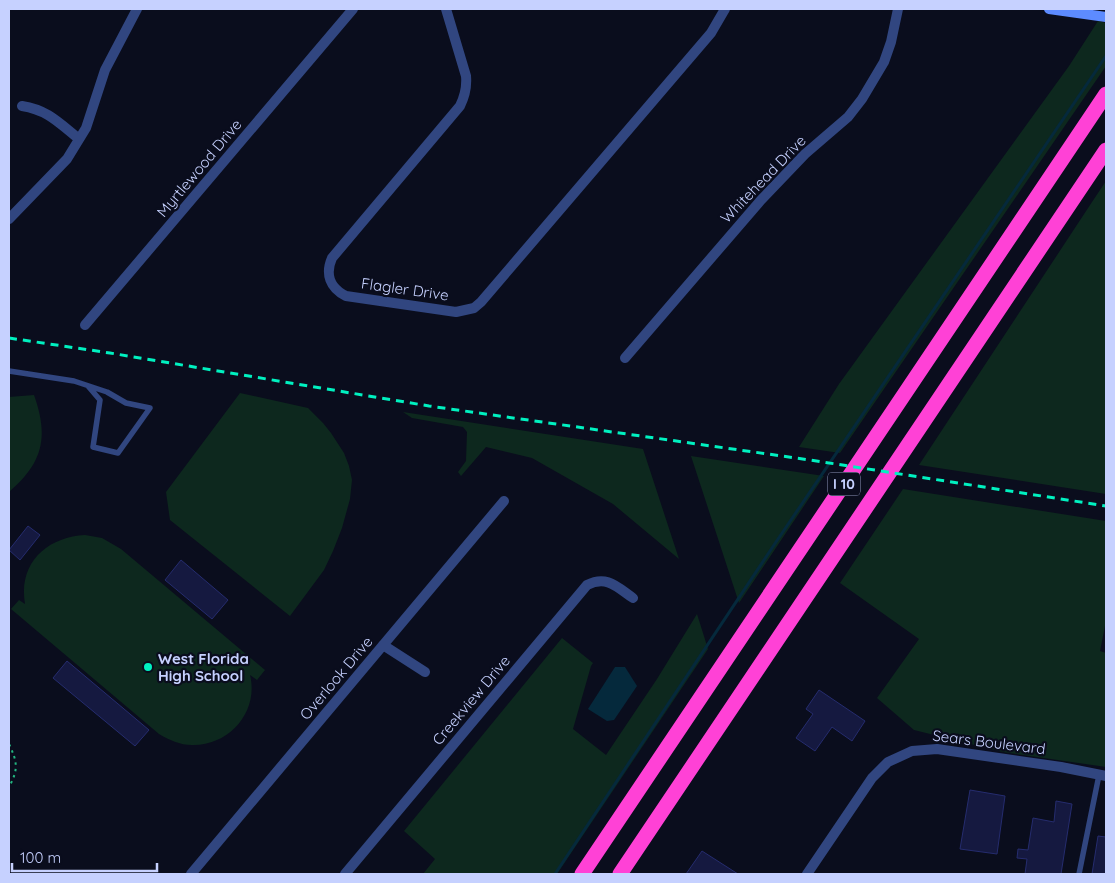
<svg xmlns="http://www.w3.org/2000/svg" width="1115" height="883" viewBox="0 0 1115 883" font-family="Quicksand,sans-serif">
  <rect width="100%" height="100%" fill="#0a0d1d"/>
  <path fill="#0d281e" d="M1098,21L1106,23V66L840,453L799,447L839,384L1069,66Z
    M1106,181V494L919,465L1092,202Z
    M240,393L308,408L323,423L331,433L344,453L349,466L352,480L350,499L342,528L333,551L324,570L290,616L170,520L166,492Z
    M34,395C49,437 43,463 9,492V397Z
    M403,412L643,449L679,559L613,504L532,458L486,447L461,476L458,472L466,461L467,432L463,427L412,418Z
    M691,456L824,476L739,603Z
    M903,489L1106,521V621L1100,651L1106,653V767L1003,752L914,730L877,698L919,639L840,583Z
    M85,535L102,538L121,549L265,670L257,680L250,675C259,711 230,746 192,745C180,745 169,740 159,734L11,609L19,600L25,604C18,563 47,537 85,535Z
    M697,614L708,649L557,874H423L435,859L404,831L562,638L593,663L591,666L573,729L606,755L657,679Z"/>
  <path fill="#05293c" d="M615,667H625L637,686L614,720L607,721L588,709Z"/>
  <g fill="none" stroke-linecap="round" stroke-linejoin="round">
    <path stroke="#05293c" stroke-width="3" d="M555,874L776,542L1106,56"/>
  </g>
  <path fill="#151940" stroke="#252c6e" d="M28,526L40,535L20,560L9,550Z
    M181,560L228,600L212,619L165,580Z
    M67,661L149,730L135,746L53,678Z
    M819,690L865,721L852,741L832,727L815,751L796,738L813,714L806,709Z
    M970,790L1005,796L997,854L960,849Z
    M1056,801L1072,804L1061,874H1025L1027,859L1017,858L1018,849L1028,850L1033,818L1054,822Z
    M1098,836L1106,837V874H1092Z
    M702,851L738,874H686Z"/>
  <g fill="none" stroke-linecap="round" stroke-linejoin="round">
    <path stroke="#23b680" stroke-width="2" stroke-dasharray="2.5 4" stroke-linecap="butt" d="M9,744C17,761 19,769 9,787"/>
    <path stroke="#314680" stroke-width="5.5" d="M9,371L74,381L107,392L126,403L150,408L118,453L93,447L100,400L88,386
      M1079,874L1099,775"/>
    <path stroke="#314680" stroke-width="10" d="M446,9L466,76C467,87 465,96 460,106L332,258C325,274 330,288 346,296L456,312L474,308L481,302L711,33L725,9
      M22,106C48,110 59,123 79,139
      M9,219L67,159L86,128L105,70L137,9
      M85,325L353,9
      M625,358L761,200L805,154L848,117L862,99L884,62L891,42L898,9
      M383,645L425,672
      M191,874L504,501
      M345,874L587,585C607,575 617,587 633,598
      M807,874L872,778L888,762L912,751L937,749L1061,767L1106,776"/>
    <path stroke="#5d8bff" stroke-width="10" d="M1049,9L1106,17"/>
    <path stroke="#ff41d6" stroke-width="15" d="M582,874L1106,94
      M620,874L1106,150"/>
    <path stroke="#00f1c0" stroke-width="3" stroke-dasharray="8 6" stroke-linecap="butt" d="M9,338L110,353L429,406L810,460L1106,506"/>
  </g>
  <circle fill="#00f1c0" stroke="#0a0d1d" stroke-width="2" cx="148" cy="667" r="5"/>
  <g text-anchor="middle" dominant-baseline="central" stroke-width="4.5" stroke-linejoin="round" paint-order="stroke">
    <rect fill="#0a0d1d" stroke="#8e96bb" stroke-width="1" x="828" y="472.5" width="32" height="23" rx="4"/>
    <g font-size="14" font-weight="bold" fill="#c6d1ff">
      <text x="844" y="484">I 10</text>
    </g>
    <g font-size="15" fill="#c6d1ff" stroke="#0a0d1d">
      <text transform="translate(199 168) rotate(-50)">Myrtlewood Drive</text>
      <text transform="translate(763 179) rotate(-46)">Whitehead Drive</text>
      <text transform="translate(405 289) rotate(8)">Flagler Drive</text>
      <text transform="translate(336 678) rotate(-50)">Overlook Drive</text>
      <text transform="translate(471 700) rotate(-50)">Creekview Drive</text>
      <text transform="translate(989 742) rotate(7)">Sears Boulevard</text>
    </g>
    <g font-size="15" font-weight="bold" fill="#c6d1ff" stroke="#0a0d1d" text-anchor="start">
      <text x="158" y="658">West Florida<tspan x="158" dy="17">High School</tspan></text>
    </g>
  </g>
  <rect width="1115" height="883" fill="none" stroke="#c6d1ff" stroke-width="20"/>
  <path d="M12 863v8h145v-8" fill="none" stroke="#c6d1ff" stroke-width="2.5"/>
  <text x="20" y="863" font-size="15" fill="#c6d1ff" stroke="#0a0d1d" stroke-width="4" paint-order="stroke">100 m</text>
</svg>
